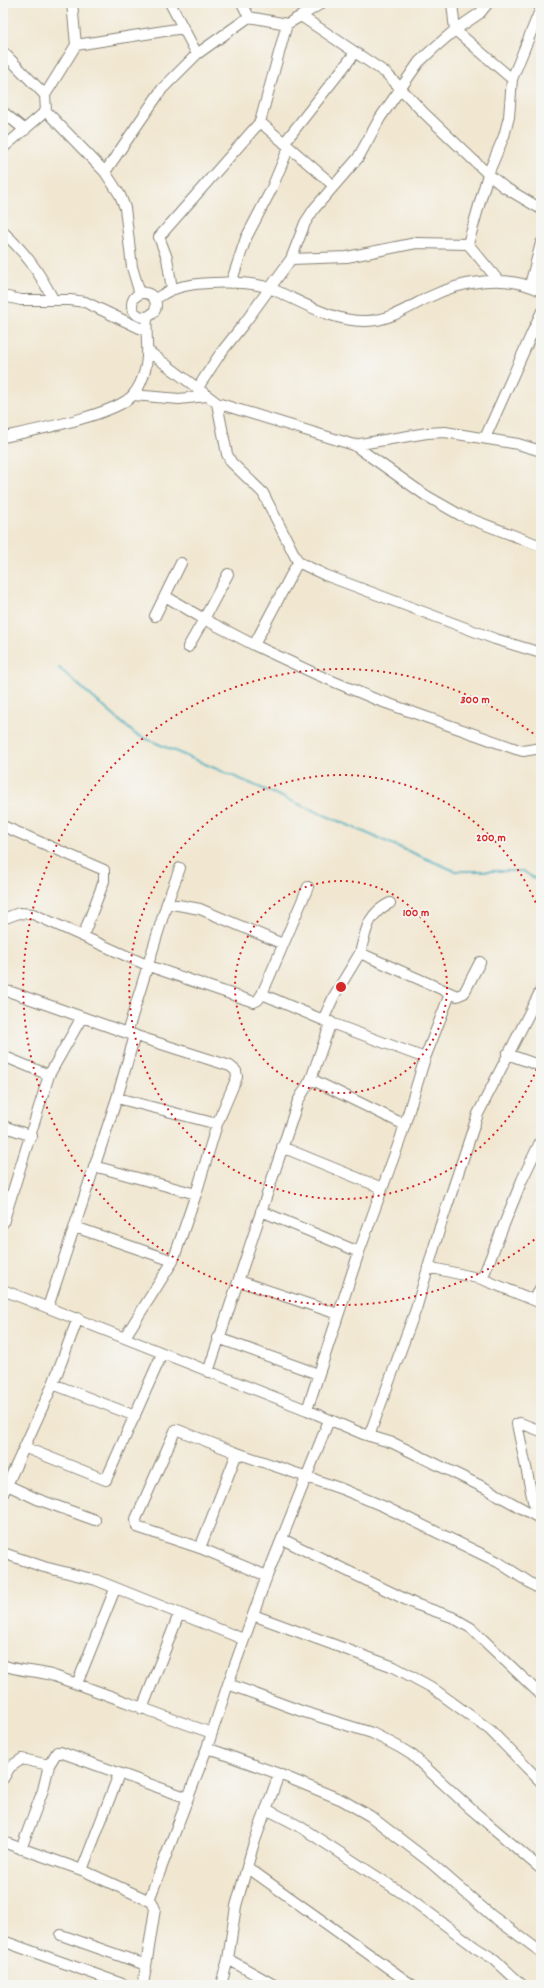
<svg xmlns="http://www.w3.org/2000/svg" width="544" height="1988" viewBox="0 0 544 1988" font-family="Dekko,sans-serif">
  <rect width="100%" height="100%" fill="#f6f6f2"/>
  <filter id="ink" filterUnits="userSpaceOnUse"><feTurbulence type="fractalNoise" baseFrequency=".025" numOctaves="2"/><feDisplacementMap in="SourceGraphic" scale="8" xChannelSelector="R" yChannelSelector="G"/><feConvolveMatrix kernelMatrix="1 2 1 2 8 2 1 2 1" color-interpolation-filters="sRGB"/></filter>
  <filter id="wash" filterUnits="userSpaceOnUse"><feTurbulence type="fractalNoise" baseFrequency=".012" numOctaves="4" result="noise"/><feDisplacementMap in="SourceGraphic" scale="16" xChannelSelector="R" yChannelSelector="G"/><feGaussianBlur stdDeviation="0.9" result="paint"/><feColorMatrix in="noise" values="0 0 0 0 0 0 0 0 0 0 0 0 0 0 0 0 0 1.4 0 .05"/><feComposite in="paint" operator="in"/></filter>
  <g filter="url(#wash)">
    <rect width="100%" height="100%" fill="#f1e7d1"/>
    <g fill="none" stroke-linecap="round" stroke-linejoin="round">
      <path stroke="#3eacbd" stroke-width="2" d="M59,668L135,734L455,871H523L541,883"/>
    </g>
  </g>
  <g filter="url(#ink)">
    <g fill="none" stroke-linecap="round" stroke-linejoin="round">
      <g stroke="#868276" stroke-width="12">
        <path id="minor" d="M170,3L197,54
          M242,3L249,17
          M452,3L455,30L512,79L509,117L504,136L488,174L468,244
          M301,16L322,3
          M76,45L183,28
          M3,52L45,95L46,111L105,172L120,195L125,208L132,267L140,294
          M512,79L541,8
          M45,95L76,45L72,3
          M3,112L25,130
          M284,143L355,53
          M289,147L333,185
          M3,148L46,111
          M105,172L162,89L197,54L249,17L287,24
          M3,232C26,253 39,272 53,299
          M291,259L347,257L416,243L468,244L498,280
          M231,283L246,238L271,190L289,147L260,122
          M530,285L541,243
          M172,289L167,258L159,237L260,122L287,24L301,16L386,73L422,111L488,174L504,187L541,209
          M132 305a12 12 0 1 1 24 0a12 12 0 1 1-24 0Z
          M3,296L21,300H70L85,302L146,331
          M155,299C161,296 167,291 174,289C196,281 250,280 272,289C302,302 333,322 366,321C388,321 408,308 427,298C461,281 506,273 541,291
          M148,351L217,403L354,445L427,433L445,432L518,444L541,451
          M197,389L220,354L246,321L291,259L305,223L314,209L358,158L380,118L419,62L434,48L455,30L480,13L488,3
          M133,395L179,399L206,396
          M217,403L227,454L231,462L263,493L298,562L325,575L495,639L541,653
          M3,437C31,431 116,415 133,395C139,388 143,378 145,370C150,352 145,336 147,318
          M485,438L541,313
          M354,445L425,495L460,515L541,546
          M228,574L204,619L254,645L318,675L375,699L516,749L523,751L541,748
          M165,596L204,619L188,647
          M155,616L181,563
          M254,645L298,562
          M3,826L104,870V881L83,936
          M167,903L200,909L283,944
          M3,919L19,913L33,914L149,966L254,1002L258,1000L262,994L308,887
          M360,953C366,931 367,914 390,903
          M3,991L11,992L82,1017
          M262,994L323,1020L425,1058
          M323,1020L334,996L360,953L457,996L464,993L480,962
          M507,1054L541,1066
          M3,1056L49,1075
          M311,1079L405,1125
          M117,1098L217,1124
          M3,1126L32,1136
          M282,1147L382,1188
          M94,1166L196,1194
          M261,1211L359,1252
          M3,1223L49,1075L82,1017L127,1033
          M75,1227L173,1261
          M428,1267L482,1279L541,1303
          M482,1279L522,1180L541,1140
          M239,1281L338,1314
          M3,1290L307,1410L363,1434L393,1443L487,1489L541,1519
          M534,1299L541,1287
          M48,1307L117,1098L135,1035
          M125,1337L173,1261L196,1194L217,1124L237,1077L236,1071L230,1066L127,1033L167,903L180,868
          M218,1338L318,1374
          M208,1372L298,1101L311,1079L331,1022
          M53,1384L135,1416
          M307,1410L359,1252L400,1140L425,1058L450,994
          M541,1431L520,1423L517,1424L533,1501L541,1517
          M369,1436L416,1309L440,1227L478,1114L541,990
          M26,1448L106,1480L162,1354
          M3,1483L37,1499L95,1520
          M3,1494L53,1384L78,1318
          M282,1539L415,1604L452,1617L471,1628L541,1695
          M200,1548L237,1453
          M3,1553L44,1567L96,1580L243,1639
          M267,1576L200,1548L137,1527L136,1519L175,1431L178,1430L237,1453L342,1489L385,1507L498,1562L541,1590
          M253,1615L394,1667L431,1687L490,1730L541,1782
          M3,1665C20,1672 37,1670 54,1676C107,1694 159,1715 212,1733
          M77,1684L115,1589
          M228,1684L301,1711L372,1733L399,1747L412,1755L472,1810L541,1869
          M142,1709L179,1614
          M207,1748L279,1774L342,1800L370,1816L430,1862L491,1915L541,1952
          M3,1779L10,1767L22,1759L49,1765
          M266,1809L299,1826L408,1897L476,1948L494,1959L522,1985
          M3,1842L82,1870L152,1902L155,1909L143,1985
          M21,1849L43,1790L49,1765L57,1752H60L188,1798
          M247,1867L412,1985
          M82,1870L119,1774
          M149,1900L207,1748L228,1684L267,1576L329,1420
          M61,1935L146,1965
          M3,1941L125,1985
          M228,1959L274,1985
          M221,1985L228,1959L236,1906L253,1846L279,1774"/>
      </g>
      <use href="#minor" stroke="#fff" stroke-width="10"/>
    </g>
  </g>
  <g fill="none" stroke="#d62828" stroke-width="2" stroke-dasharray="2 4">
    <circle cx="341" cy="987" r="106"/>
    <path d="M541 1058A212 212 0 1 1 541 916"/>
    <path d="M539 1236A318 318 0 1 1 539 738"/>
  </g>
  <circle cx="341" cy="987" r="6" fill="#d62828" stroke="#f6f6f2" stroke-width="2"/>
  <g font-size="12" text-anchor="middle" font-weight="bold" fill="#d62828" stroke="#f6f6f2" stroke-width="3.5" stroke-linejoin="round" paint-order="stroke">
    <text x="475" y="703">300 m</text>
    <text x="491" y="841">200 m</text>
    <text x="416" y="916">100 m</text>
  </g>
  <rect width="544" height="1988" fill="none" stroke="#f6f6f2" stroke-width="16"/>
</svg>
